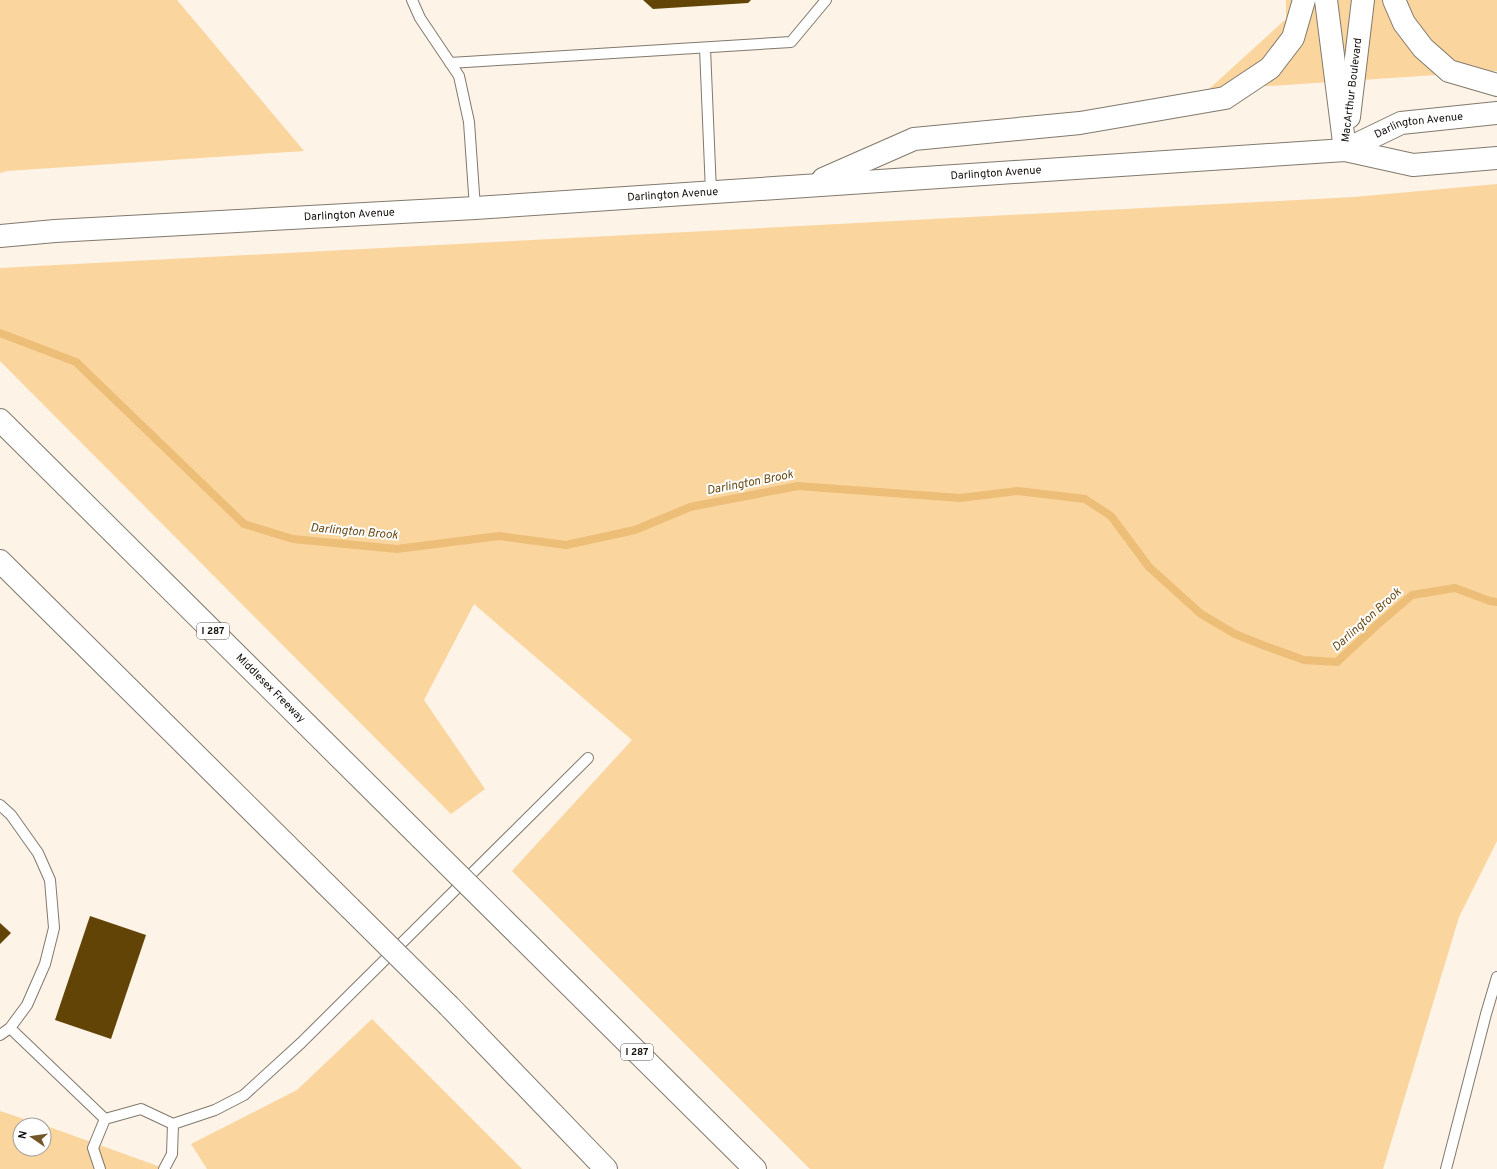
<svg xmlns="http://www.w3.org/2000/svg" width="1497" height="1169" viewBox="0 0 1497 1169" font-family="Overpass,sans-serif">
  <rect width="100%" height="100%" fill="#fdf3e6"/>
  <path fill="#fbd59e" d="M0,0H177L304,151L7,171L0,173Z
    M1286,0H1497V71L1208,90L1286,19Z
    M1497,184V841L1459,917L1383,1169H810L512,871L632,740L474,604L424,700L485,789L451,814L0,361V268L1354,197Z
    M372,1019L522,1169H207L191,1144L297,1090Z
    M0,1111L42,1125H20V1149H44V1125L166,1169H0Z"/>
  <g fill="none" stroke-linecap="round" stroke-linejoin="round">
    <path stroke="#ecbe78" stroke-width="8" d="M0,333L76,362L244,524L293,539L397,549L499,536L566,545L635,530L690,507L798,486L960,498L1018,491L1085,499L1111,516L1149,567L1201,614L1235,634L1265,646L1304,660L1337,662L1378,624L1412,595L1455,588L1490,601L1497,602"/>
  </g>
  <path fill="#634407" d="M643,0H751L748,3L653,9Z
    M90,916L146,935L111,1039L55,1020Z
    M0,923L11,933L0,944Z"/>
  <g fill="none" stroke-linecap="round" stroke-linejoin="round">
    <g stroke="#81796d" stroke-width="12">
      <path id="service" d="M412,0L420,18L459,76L469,122L475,208
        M705,48L711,192
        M450,63L791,42L826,0
        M0,805L11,815L38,853L50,880L54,928L45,964L27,1005L10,1028L0,1035
        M10,1028L105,1119
        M100,1169L93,1148L105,1119L141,1109L173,1124L215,1110L244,1095L301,1043L588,758
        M164,1169L172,1154L173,1124
        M1446,1169L1486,1014L1497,977"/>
    </g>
    <g stroke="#81796d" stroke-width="24">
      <g id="secondary">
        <path d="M1326,0L1345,150"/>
        <path d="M1394,0L1404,23L1423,48L1449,71L1497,85"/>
        <path d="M1349,117L1363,0"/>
        <path id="s1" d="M1345,150L1401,123L1497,113"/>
        <path d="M823,179L914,139L1080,123L1225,98L1270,68L1293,38L1304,0"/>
        <path id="s2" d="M0,236L55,231L475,208L1345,150L1413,165L1497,158"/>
      </g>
    </g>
    <g stroke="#81796d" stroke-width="24">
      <g id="motorway">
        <path id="s3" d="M0,420L421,838"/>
        <path d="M0,561L350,908"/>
        <path d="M519,935L755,1169"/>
        <path d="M449,1006L606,1169"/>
      </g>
    </g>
    <use href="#service" stroke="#fff" stroke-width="10"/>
    <use href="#secondary" stroke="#fff" stroke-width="22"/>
    <use href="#motorway" stroke="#fff" stroke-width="22"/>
    <g stroke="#81796d" stroke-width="24" stroke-linecap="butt">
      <path id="motorway-bridge" d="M421,838L519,935
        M350,908L449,1006"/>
    </g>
    <use href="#motorway-bridge" stroke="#fff" stroke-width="22"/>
  </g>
  <g text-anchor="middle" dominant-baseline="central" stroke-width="4" stroke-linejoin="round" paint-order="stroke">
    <g fill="#fff" stroke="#595754" stroke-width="1">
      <rect x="197" y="623" width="32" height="16" rx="3"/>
      <rect x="621" y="1044" width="32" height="16" rx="3"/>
    </g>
    <g font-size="10" font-weight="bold" fill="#120f0b">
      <text x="213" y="631">I 287</text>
      <text x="637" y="1052">I 287</text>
    </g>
    <g font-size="11" fill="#120f0b" stroke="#fff">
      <text transform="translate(1352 90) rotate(-83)">MacArthur Boulevard</text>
      <text stroke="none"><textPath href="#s1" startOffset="79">Darlington Avenue</textPath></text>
      <text stroke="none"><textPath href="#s2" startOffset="998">Darlington Avenue</textPath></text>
      <text stroke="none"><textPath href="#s2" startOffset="674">Darlington Avenue</textPath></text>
      <text stroke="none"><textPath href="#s2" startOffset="350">Darlington Avenue</textPath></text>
      <text stroke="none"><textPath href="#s3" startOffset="381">Middlesex Freeway</textPath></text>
    </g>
    <g font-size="12" font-style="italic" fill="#694a14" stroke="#fff">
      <text transform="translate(750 483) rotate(-11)">Darlington Brook</text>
      <text transform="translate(354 532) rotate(5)">Darlington Brook</text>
      <text transform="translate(1367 620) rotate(-42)">Darlington Brook</text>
    </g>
  </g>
  <g transform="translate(32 1137) rotate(283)"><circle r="19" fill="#ffffff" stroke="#a09f9d"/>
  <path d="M0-3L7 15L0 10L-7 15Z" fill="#73572a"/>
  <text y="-6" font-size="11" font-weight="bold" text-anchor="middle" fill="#120f0b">N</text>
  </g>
</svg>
